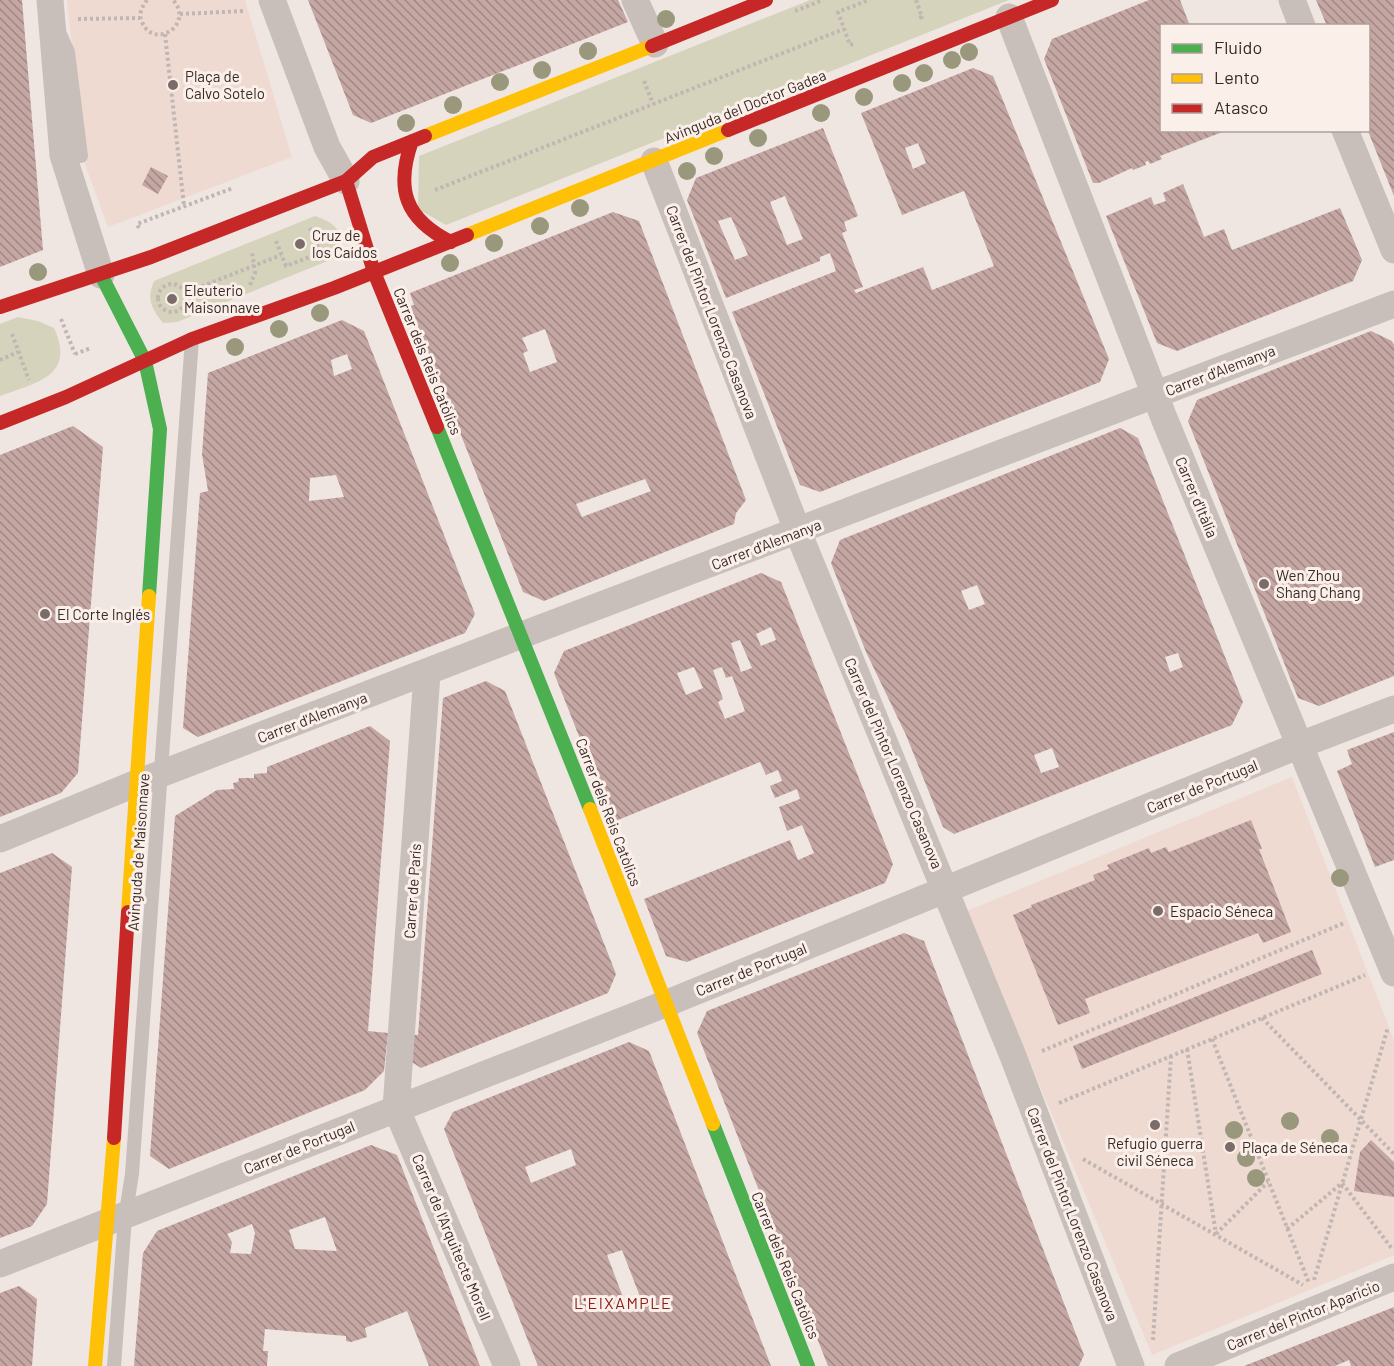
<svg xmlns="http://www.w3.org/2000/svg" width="1394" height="1366" viewBox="0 0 1394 1366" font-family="Barlow,sans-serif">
  <defs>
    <pattern id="building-back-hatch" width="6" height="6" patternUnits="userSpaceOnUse" patternTransform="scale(1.5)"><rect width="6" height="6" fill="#c4a6a3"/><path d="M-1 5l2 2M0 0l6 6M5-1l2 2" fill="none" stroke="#a08785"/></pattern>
  </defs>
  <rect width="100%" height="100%" fill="#efe6e2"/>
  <path fill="#d5d3bb" d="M810,0H1009L446,225L418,209L419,156Z
    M315,216C340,225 345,233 335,258L177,322L163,323C152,309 146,299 154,281Z
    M18,317L38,321L54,328C76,377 36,382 0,396V324Z"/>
  <path fill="#eedad1" d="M67,0H245L292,157L108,227L84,162Z
    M1292,777L1394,1040V1255L1152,1355L967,911Z"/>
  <path fill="url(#building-back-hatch)" fill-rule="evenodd" d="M0,0H22L43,250L0,267Z
    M308,0H618L628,22L371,123L353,115Z
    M1149,0H1180L1190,26H1162V130L1225,131L1160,156L1162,159L1150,164L1148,161L1145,162L1146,165L1133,170L1132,168L1099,183H1093L1044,59L1052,39Z
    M1316,0H1394V196L1368,131V26H1327Z
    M973,68L993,76L1109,359L1100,382L820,492L800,485L732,312L836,271L830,253L820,257V261L726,298L687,200L696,178L823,128L858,216L844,222L847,231L842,233L863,287L854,290L856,293L923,267L932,290L994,266L964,191L902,215L861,113ZM918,143L926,163L913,169L905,148ZM785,196L803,239L787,245L770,202ZM731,217L748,255L735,260L718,221Z
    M151,167L168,176L158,194L142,185Z
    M1183,184L1204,237L1224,229L1232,250L1340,208L1362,260L1353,281L1177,351L1157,343L1106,216L1151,197L1154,205L1166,201L1163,193Z
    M613,212L639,221L746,500L736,513L734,524L544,601L523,592L410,306L414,305L410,293ZM545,329L557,362L530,372L523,353L528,351L522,338ZM645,479L651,491L582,517L576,504Z
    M342,320L364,331L475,614L465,633L198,737L183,728L200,493L208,491L202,454L208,373ZM347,354L352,369L334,376L331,360ZM336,475L344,497L309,501L310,478Z
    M1371,331L1392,341L1394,345V676L1319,706L1298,698L1188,421L1197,400Z
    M73,426L103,447L78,773L61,793L0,817V455Z
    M1120,428L1138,438L1243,702L1232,725L954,834L943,827L906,735L866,652L831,563L840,540ZM977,585L985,604L969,610L961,591ZM1178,653L1183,667L1170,672L1165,657ZM1052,748L1059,767L1041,773L1034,755Z
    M761,573L781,582L893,864L885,883L687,962L666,956L644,899L790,840L798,860L814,853L802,825L787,831L779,807L800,799L797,789L775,798L770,786L782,781L778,770L766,775L760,762L613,822L554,673L564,651ZM771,627L776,640L761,646L756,634ZM740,640L752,668L741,672L731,643ZM694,667L703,688L686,695L677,673ZM722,667L726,678L732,676L745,711L725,719L718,702L723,699L713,670Z
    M486,681L505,691L616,974L608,993L421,1068L404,1057L405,1034L418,1035L443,698Z
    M370,726L390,741L368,1031L388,1033L384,1071L365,1090L169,1169L150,1156L175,816L217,790L234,789L233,783L238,782L239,778H254V774L267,773V767Z
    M1394,732V860L1375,867L1337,771L1352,764L1347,750Z
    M1251,820L1262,849H1259L1291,932L1263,943L1258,933L1085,999L1090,1013L1058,1025L1013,915L1032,907L1031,905L1095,880L1093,875L1109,869L1107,865L1149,848L1151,853L1166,847L1169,852Z
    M52,853L72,867L47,1204L32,1226L0,1238V873Z
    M904,933L924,941L1084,1355L1079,1366H828L697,1033L707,1011Z
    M1312,950L1322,974L1082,1069L1073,1046Z
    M629,1042L649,1051L771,1366H538L444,1129L453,1112ZM571,1149L576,1165L531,1183L525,1167ZM622,1250L644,1307L629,1313L607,1255Z
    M1371,1140L1394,1162V1197L1354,1191L1360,1152Z
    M371,1145L397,1155L480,1366H429L407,1311L365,1328L367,1337L351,1342L346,1341V1336L265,1329L263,1351H268L267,1366H134L143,1253L157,1231ZM325,1217L337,1251L295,1249L289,1230ZM252,1224L255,1233L251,1254L230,1253L232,1242L227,1234Z
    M19,1286L37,1299L32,1366H0V1293Z
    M1394,1307V1366H1351L1349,1360L1335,1366H1244Z"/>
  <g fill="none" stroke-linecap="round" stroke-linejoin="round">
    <path stroke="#c1b6b3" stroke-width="4" stroke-dasharray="3 3" stroke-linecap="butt" d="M147,0C142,7 138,14 142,22C154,51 195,24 173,0
      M916,0L922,17L919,18
      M795,11L823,0
      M180,14L245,11
      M78,19L140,18
      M165,34L184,206
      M853,44L850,45L838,12L869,0
      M644,81L653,104
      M435,190L844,29
      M139,228L137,224L233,188
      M310,228L323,260
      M276,241L286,266L320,253
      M158 298a14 14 0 1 1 28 0a14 14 0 1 1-28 0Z
      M250,285L255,273L252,252
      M185,293L281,255
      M61,319L75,354
      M12,334L29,380
      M75,354L91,348
      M0,360L18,352
      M1262,1018L1394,1154
      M1212,1039L1309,1283
      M1187,1049L1216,1234
      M1042,1051L1344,923
      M1059,1103L1365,975
      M1083,1159L1303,1285
      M1287,1229L1342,1183L1393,1250
      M1216,1234L1268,1182
      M1314,1280L1388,1027
      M1153,1340L1171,1056"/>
    <path stroke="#c8beba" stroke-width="14" d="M60,34L68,52L81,156
      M114,1366L125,1218L132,1174L192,339"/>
    <path stroke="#c8beba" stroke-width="27" d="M50,0L63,155L101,275
      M272,0L327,147L346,181
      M635,0L655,44
      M1292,0L1302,26
      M1009,17L1164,418L1394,973
      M1345,130L1394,250
      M654,161L798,532L1013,1056L1131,1366
      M427,674L396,1108L507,1366
      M0,839L137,783L522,635L1394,304
      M0,1264L665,1004L1300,745L1394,709
      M1178,1366L1394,1277"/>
    <path stroke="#4caf50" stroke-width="14" d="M101,275L145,361L160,429L149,596
      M437,427L590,809
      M713,1124L808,1366"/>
    <path stroke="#ffc107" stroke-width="14" d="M425,136L652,46
      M467,235L728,130
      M590,809L713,1124
      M128,912L149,596
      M95,1366L114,1138"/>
    <path stroke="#c62828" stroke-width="14" d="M652,46L766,0
      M728,130L1052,0
      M412,141C395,189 405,219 451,242
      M346,181L374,272L437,427
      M0,307L151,257L346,181L373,157L425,136
      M0,423L66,397L192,339L334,288L467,235
      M114,1138L128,912"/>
  </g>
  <g fill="#99987d">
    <circle cx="666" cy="19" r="9"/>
    <circle cx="588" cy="51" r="9"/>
    <circle cx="969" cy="52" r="9"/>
    <circle cx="952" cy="60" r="9"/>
    <circle cx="542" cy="70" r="9"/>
    <circle cx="924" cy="73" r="9"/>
    <circle cx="500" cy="82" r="9"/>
    <circle cx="902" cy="83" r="9"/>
    <circle cx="864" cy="97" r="9"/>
    <circle cx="453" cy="105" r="9"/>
    <circle cx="821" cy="113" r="9"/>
    <circle cx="406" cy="123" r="9"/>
    <circle cx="758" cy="138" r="9"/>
    <circle cx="714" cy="156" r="9"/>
    <circle cx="687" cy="171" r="9"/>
    <circle cx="580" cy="208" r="9"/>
    <circle cx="540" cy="226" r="9"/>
    <circle cx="494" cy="243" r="9"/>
    <circle cx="450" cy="263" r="9"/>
    <circle cx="38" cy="272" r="9"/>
    <circle cx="320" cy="313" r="9"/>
    <circle cx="279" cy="329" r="9"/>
    <circle cx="235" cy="347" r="9"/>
    <circle cx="1340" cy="878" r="9"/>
    <circle cx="1290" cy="1121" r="9"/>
    <circle cx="1234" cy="1130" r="9"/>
    <circle cx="1330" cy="1138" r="9"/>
    <circle cx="1246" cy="1158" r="9"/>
    <circle cx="1256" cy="1178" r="9"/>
  </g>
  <g fill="#796c69" stroke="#fbefe9" stroke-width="2">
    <circle cx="173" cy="85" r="6"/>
    <circle cx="300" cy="244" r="6"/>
    <circle cx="172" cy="299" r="6"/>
    <circle cx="1264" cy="584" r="6"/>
    <circle cx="45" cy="614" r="6"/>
    <circle cx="1158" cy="911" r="6"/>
    <circle cx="1155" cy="1125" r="6"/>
    <circle cx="1230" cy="1147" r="6"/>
  </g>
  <g text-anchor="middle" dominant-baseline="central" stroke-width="6" stroke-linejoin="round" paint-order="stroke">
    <g font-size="15" fill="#392a28" stroke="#fbefe9" text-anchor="start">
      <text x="185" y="76">Plaça de<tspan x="185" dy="17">Calvo Sotelo</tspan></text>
      <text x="312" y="235">Cruz de<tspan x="312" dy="17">los Caídos</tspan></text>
      <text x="184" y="290">Eleuterio<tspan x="184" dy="17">Maisonnave</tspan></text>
      <text x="1276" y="575">Wen Zhou<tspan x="1276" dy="17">Shang Chang</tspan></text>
      <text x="57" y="614">El Corte Inglés</text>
      <text x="1170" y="911">Espacio Séneca</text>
      <text x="1155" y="1143" text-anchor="middle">Refugio guerra<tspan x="1155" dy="17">civil Séneca</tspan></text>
      <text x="1242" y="1147">Plaça de Séneca</text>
    </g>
    <g font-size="15" fill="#392a28" stroke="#fbefe9">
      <text transform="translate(745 106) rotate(-22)">Avinguda del Doctor Gadea</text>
      <text transform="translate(712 312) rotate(69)">Carrer del Pintor Lorenzo Casanova</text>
      <text transform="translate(428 361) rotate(68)">Carrer dels Reis Catòlics</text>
      <text transform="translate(1220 370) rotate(-21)">Carrer d'Alemanya</text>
      <text transform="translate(1197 497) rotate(67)">Carrer d'Itàlia</text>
      <text transform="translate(766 544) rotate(-21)">Carrer d'Alemanya</text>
      <text transform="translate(312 717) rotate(-21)">Carrer d'Alemanya</text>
      <text transform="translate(894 763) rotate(67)">Carrer del Pintor Lorenzo Casanova</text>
      <text transform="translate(1202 786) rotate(-22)">Carrer de Portugal</text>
      <text transform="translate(609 812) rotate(69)">Carrer dels Reis Catòlics</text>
      <text transform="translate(138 852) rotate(-86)">Avinguda de Maisonnave</text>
      <text transform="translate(412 891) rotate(-86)">Carrer de París</text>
      <text transform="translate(751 969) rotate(-22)">Carrer de Portugal</text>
      <text transform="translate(299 1147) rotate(-22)">Carrer de Portugal</text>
      <text transform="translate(1073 1214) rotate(69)">Carrer del Pintor Lorenzo Casanova</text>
      <text transform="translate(452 1237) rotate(67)">Carrer de l'Arquitecte Morell</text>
      <text transform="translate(786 1265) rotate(68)">Carrer dels Reis Catòlics</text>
      <text transform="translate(1303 1315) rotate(-22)">Carrer del Pintor Aparicio</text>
    </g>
    <g font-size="16" letter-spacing="1.5" fill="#8d201c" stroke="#fbefe9">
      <text x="623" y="1302">L'EIXAMPLE</text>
    </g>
  </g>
  <rect x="1160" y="24" width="210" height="108" fill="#fbefe9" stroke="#ada09c" stroke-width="1.5"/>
  <rect x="1172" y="44" width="30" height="9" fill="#4caf50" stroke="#ada09c" stroke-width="1.5"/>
  <text x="1214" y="54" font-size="18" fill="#392a28">Fluido</text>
  <rect x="1172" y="74" width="30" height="9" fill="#ffc107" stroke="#ada09c" stroke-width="1.5"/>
  <text x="1214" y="84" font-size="18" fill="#392a28">Lento</text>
  <rect x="1172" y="104" width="30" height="9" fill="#c62828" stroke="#ada09c" stroke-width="1.5"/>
  <text x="1214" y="114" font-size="18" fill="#392a28">Atasco</text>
</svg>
